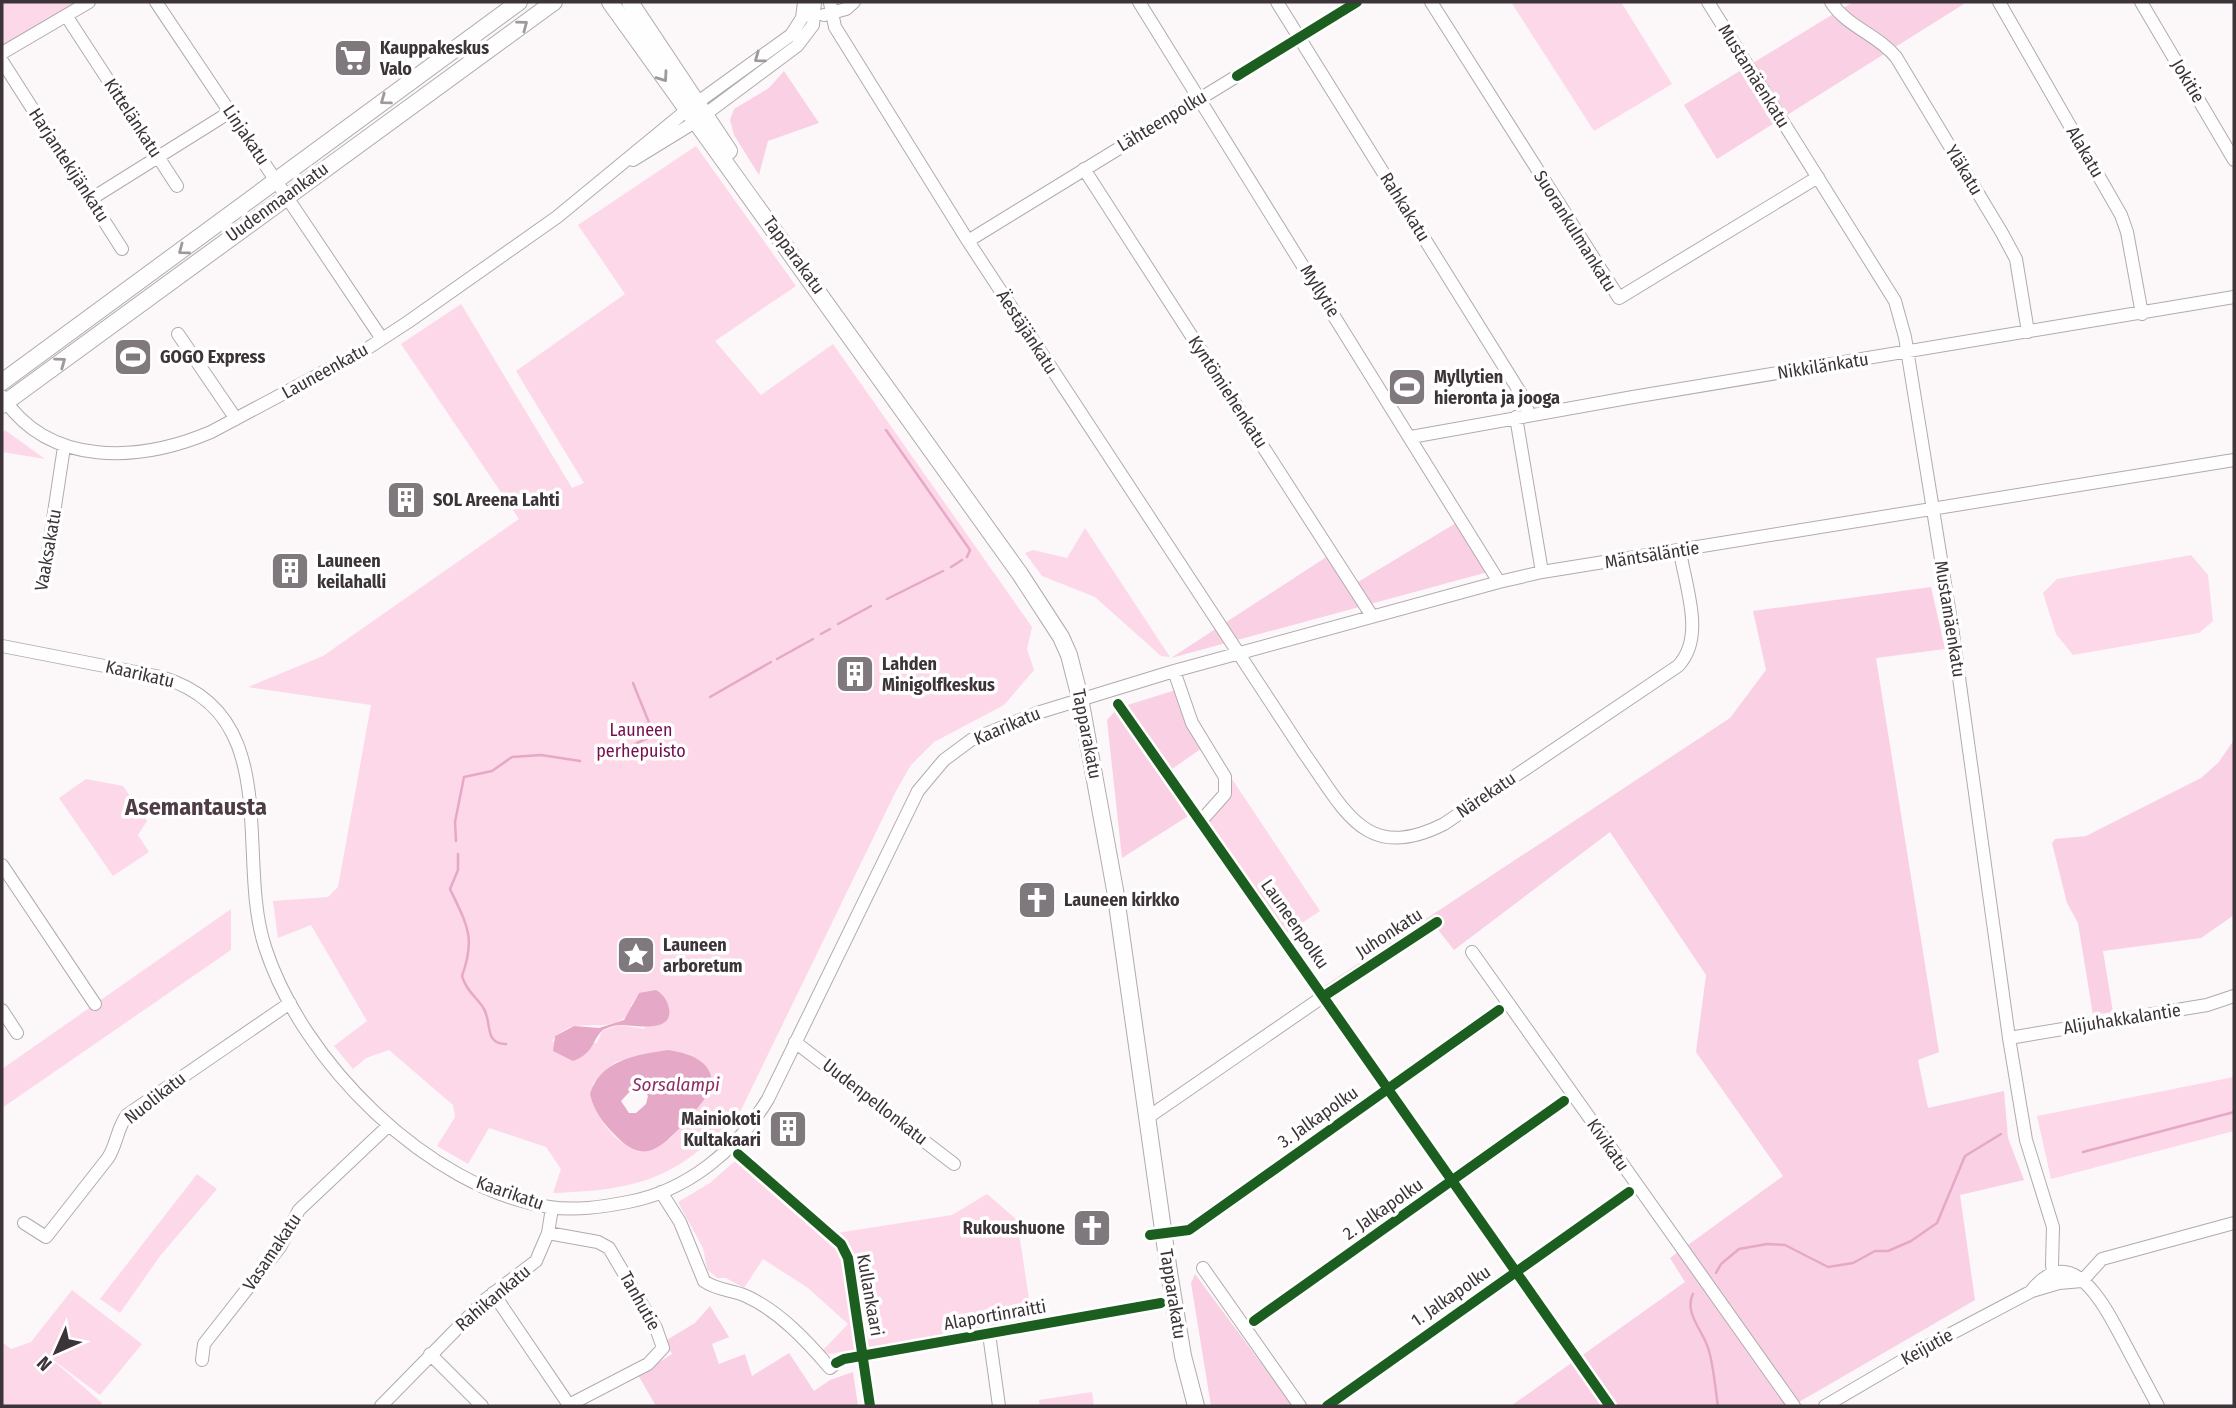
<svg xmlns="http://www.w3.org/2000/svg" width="2236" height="1408" viewBox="0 0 2236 1408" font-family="'Fira Sans Condensed',sans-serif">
  <rect width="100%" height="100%" fill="#fcf7f9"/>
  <path fill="#fdd8e9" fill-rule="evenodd" d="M2,2H84L2,49Z
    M1511,2H1621L1672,84L1594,131Z
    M696,146L796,286L715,341L761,395L833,344L1032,627L1027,649L1034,670L1004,705L934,742L911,765L896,791L741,1110C680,1177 643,1190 553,1193L561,1169L546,1147L489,1128L468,1164L437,1146L455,1117L453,1105L389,1050L366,1058L353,1069L334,1046L367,1021L311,925L278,938L273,901L328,897L338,887L371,705L248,687L323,656L519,519L401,344L461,304L572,488L584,483L516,371L625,294L578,225ZM639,993L645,1029L619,1025L602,1031L597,1043L552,1042L555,1036C561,1032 568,1027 575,1026C598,1023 614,1031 632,1011L631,1005ZM667,1050L697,1107L671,1138L640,1152C611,1141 591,1114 593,1083L615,1062Z
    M5,430L45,459L2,452V434Z
    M1085,528L1170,657L1161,656L1095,597L1042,576L1025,553L1033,550L1067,558Z
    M2191,555L2208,575L2213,621L2199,633L2073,655L2056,634L2043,593L2057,579Z
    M1230,776L1320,911L1284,935L1205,824L1232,795Z
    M86,779L123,786L147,821L138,835L149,852L113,876L59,798Z
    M231,909V950L2,1108V1069Z
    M2234,1077V1131L2051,1179L2037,1116Z
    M735,1161L838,1248L843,1259L857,1350L828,1354L823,1350L848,1324L808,1288L763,1259L744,1288L726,1278H717L707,1269L703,1248L678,1202L710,1183Z
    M197,1174L217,1189L160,1256L120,1313L100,1299Z
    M987,1194L1017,1220L1033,1325L866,1350L851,1252L837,1233L952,1215Z
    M72,1290L142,1344L100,1395L48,1356L102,1403L100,1406H2V1342L11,1349L31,1342Z
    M1092,1392L1094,1406H1040L1039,1400Z"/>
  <path fill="#fad0e4" d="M1853,2H1967L1717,159L1684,105Z
    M784,71L819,123L768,141L759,175L734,135L730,120L734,109L769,88Z
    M1456,523L1488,572L1171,658L1331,554L1353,585Z
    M1931,587L1945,649L1876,658L1939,1052L1918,1060L1928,1108L2004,1091L2008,1138L2024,1180L1960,1195L1975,1300L1792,1406H1511L1685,1282L1670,1258L1783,1176L1696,1052L1706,975L1610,832L1454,950L1435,926L1329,997L1323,987L1730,718L1766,670L1753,611Z
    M1176,690L1202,748L1165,774L1193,813L1122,858L1107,720L1118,708Z
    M2234,740V915L2201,938L2103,951L2113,1012L2093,1015L2078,923L2067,903L2052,843L2055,839L2086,836L2201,778L2218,763Z
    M1195,1274L1293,1406H1211L1191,1283Z
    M710,1306L729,1337L712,1344L719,1364L745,1354L752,1376L789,1353L814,1391L830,1380L853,1372L858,1406H656L638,1375L672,1354L665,1341L695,1323Z"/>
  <path fill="#e5a9c7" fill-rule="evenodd" d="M656,990C661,993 664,996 667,1002C681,1037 630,1024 619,1025C616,1025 606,1028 603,1030C592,1039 595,1053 573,1061L553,1051L555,1036L574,1026L599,1028L624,1020L639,993Z
    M667,1050C688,1053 714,1060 712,1087C705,1101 692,1114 682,1126C659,1149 643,1165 615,1135C603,1123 594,1111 590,1094C600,1060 636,1055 667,1050ZM634,1087L643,1088L648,1096L646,1104L636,1113H629L621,1101Z"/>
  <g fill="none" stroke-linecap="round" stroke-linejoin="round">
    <path stroke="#e5a9c7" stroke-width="2.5" d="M886,430L970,550L967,557
      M951,567L962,560
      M887,599L943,571
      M838,624L871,606
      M821,634L830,629
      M777,659L813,639
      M633,683L654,735
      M710,697L771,662
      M635,744L656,734
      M456,841L455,822L464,777L492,771L512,757L541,755L580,761
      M458,854V870L450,889C467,925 476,937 462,976C466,991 477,997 484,1009C492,1023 484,1044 506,1044
      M2083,1152L2234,1112
      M1716,1273L1721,1264L1739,1249L1767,1244L1785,1245L1828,1267L1853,1263L1875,1251H1888L1911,1241L1937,1223L1965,1156L2001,1134
      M1693,1294C1683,1313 1705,1333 1709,1351C1714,1368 1715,1388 1718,1406"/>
    <g stroke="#b1abad" stroke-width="14">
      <path id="minor" d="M156,2L382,339
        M1139,2L1499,582
        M1277,2L1523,397L1529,415
        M1431,2L1619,298L1818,177
        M1708,2L1895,301L1905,337L1952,627L2009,1038L2026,1140L2053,1227L2052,1265L2055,1284
        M1831,2C1847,27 1877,34 1896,57L2002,233L2016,259L2028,332
        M1999,2L2121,215L2127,232L2142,314
        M2141,2L2234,160
        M830,3L835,27L968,241L1304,753C1345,810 1365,864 1444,824L1678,666C1706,637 1685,586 1680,551
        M824,15L846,9L854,2
        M67,17L177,186
        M2,53L89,2
        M2,61L122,249
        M633,160L695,122L797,46L813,25L815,2
        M1084,169L1372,616
        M91,199L230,112
        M968,241L1237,76
        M178,334L236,419
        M2,396C49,468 140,462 211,432L365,350L408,322L557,217L687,110L791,35L802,18L804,2
        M1516,417L1542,572
        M1411,437L1633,397L2234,297
        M45,572L64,447
        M2,646L161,677C286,714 235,855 265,947C302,1062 428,1188 549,1207C575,1211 602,1207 628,1202C687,1191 737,1150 768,1099L918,791L944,760L971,740L1037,713L1174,671L1499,582L1542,572L2234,460
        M1174,671L1192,723L1225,777V794L1201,821
        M2,865L95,1004
        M1472,952L1794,1406
        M2,1010L17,1033
        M2009,1038L2207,1005L2234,996
        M795,1042L954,1164
        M1147,1118L1324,996
        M661,1192L680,1222L704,1281C716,1290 732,1290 746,1296C779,1311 807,1341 830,1368L836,1363
        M24,1223L46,1237L108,1158C117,1144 117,1128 127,1115L290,1003
        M548,1233L598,1242L609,1248L656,1328L663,1348L648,1364L567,1406
        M1203,1268L1300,1406
        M2032,1290C2074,1238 2107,1311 2125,1344C2136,1365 2147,1385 2158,1406
        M493,1293L569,1405
        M989,1334L999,1406
        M430,1354L482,1406
        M202,1360L204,1344L280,1247L299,1210L388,1126
        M381,1406L486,1299L536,1261L548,1233L552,1208
        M1825,1406L1924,1348L2032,1291L2059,1283L2082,1281L2102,1259L2234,1223"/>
    </g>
    <g stroke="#b1abad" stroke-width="18">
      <path id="major" d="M610,2L1020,574L1061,637L1069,655L1080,698L1115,890L1169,1272L1183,1356L1196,1406
        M630,2L729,151
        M2,382L519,2
        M2,405L554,2"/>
    </g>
    <use href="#minor" stroke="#fffefe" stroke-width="12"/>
    <use href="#major" stroke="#fffefe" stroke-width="16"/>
    <g stroke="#fff" stroke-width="15">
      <path id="cycleway" d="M1237,76L1357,2
        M1118,704L1610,1406
        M1324,996L1437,922
        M738,1154L841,1244L848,1258L870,1406
        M1150,1235L1189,1230L1499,1010
        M1254,1321L1564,1101
        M836,1363L844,1359L1161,1303
        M1327,1406L1629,1192"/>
    </g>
    <use href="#cycleway" stroke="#1b5e20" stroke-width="10"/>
  </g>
  <defs><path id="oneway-chevron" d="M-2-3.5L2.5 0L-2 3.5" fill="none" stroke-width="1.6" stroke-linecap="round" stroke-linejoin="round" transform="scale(1.75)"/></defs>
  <g stroke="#9e999b">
    <use href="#oneway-chevron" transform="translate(523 25) rotate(-37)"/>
    <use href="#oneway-chevron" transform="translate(759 58) rotate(144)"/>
    <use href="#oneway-chevron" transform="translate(663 77) rotate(55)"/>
    <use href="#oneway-chevron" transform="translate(385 100) rotate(144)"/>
    <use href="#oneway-chevron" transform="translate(183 250) rotate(143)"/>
    <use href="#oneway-chevron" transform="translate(61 362) rotate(-36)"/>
  </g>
  <defs>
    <g id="supermarket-square" transform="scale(2.0125)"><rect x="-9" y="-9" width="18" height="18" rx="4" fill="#7f787c" stroke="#fff"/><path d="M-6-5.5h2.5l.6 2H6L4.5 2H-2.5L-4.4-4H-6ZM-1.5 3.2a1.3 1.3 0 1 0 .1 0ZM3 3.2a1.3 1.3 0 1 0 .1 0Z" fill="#fff"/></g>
    <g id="stadium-square" transform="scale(2.0125)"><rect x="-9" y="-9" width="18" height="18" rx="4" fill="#7f787c" stroke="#fff"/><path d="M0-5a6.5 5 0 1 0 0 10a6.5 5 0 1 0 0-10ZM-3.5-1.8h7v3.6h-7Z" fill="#fff"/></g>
    <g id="building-square" transform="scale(2.0125)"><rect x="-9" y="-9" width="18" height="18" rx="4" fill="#7f787c" stroke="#fff"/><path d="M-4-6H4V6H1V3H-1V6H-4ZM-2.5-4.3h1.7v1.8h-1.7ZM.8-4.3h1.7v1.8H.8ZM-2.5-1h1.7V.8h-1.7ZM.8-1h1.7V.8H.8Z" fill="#fff"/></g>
    <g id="church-square" transform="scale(2.0125)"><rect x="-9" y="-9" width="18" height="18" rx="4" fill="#7f787c" stroke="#fff"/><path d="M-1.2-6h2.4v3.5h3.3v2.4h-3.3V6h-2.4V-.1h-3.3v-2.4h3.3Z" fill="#fff"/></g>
    <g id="sight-square" transform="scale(2.0125)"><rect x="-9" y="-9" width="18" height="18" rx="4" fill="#7f787c" stroke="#fff"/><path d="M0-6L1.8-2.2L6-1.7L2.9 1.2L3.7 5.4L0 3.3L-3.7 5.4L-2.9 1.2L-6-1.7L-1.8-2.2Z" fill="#fff"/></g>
  </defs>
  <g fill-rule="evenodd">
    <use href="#supermarket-square" x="353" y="58"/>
    <use href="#stadium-square" x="133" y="357"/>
    <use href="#stadium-square" x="1407" y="387"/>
    <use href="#building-square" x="406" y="500"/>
    <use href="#building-square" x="290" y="571"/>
    <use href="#building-square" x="855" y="674"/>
    <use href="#church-square" x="1037" y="900"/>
    <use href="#sight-square" x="636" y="955"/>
    <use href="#building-square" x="788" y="1129"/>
    <use href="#church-square" x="1092" y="1228"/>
  </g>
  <g text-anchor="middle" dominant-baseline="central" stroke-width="7" stroke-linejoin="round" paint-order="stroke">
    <g font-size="18" font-weight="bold" fill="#3c3438" stroke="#fff" text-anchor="start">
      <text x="380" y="48">Kauppakeskus<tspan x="380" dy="21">Valo</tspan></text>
      <text x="160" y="357">GOGO Express</text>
      <text x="1434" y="377">Myllytien<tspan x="1434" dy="21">hieronta ja jooga</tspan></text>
      <text x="433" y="500">SOL Areena Lahti</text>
      <text x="317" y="561">Launeen<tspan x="317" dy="21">keilahalli</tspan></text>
      <text x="882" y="664">Lahden<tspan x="882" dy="21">Minigolfkeskus</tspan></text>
      <text x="1064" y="900">Launeen kirkko</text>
      <text x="663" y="945">Launeen<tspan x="663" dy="21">arboretum</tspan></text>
      <text x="761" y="1119" text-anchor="end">Mainiokoti<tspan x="761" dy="21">Kultakaari</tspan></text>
      <text x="1065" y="1228" text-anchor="end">Rukoushuone</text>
    </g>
    <g font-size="18" fill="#3c3438" stroke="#fff">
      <text transform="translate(1754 76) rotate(58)">Mustamäenkatu</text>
      <text transform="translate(2188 81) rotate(59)">Jokitie</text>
      <text transform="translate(133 118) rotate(57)">Kittelänkatu</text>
      <text transform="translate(1162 121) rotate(-31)">Lähteenpolku</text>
      <text transform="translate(246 135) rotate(56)">Linjakatu</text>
      <text transform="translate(2085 152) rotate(60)">Alakatu</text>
      <text transform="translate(69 165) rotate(57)">Harjantekijänkatu</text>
      <text transform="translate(1964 170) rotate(59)">Yläkatu</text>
      <text transform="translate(277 202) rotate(-36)">Uudenmaankatu</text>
      <text transform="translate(1405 207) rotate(58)">Rahkakatu</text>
      <text transform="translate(1575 231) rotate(58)">Suorankulmankatu</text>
      <text transform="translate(794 255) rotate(54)">Tapparakatu</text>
      <text transform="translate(1320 291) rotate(58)">Myllytie</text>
      <text transform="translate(1027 332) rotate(57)">Äestäjänkatu</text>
      <text transform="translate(1823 366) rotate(-9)">Nikkilänkatu</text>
      <text transform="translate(325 371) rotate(-29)">Launeenkatu</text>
      <text transform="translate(1228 392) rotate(57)">Kyntömiehenkatu</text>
      <text transform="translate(48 550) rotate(-80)">Vaaksakatu</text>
      <text transform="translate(1652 555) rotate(-9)">Mäntsäläntie</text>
      <text transform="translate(1950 619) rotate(81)">Mustamäenkatu</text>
      <text transform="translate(140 674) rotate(13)">Kaarikatu</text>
      <text transform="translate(1007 726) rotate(-23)">Kaarikatu</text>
      <text transform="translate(1087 734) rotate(79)">Tapparakatu</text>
      <text transform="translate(1486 795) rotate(-34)">Närekatu</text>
      <text transform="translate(1295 924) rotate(55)">Launeenpolku</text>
      <text transform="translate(1389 933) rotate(-33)">Juhonkatu</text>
      <text transform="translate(2122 1019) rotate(-9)">Alijuhakkalantie</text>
      <text transform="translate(155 1098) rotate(-38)">Nuolikatu</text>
      <text transform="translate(875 1102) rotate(38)">Uudenpellonkatu</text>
      <text transform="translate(1318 1117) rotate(-35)">3. Jalkapolku</text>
      <text transform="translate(1608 1145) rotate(55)">Kivikatu</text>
      <text transform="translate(510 1193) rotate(19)">Kaarikatu</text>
      <text transform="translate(1383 1209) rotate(-35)">2. Jalkapolku</text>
      <text transform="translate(272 1252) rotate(-56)">Vasamakatu</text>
      <text transform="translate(1173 1294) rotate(81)">Tapparakatu</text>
      <text transform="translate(870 1295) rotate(80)">Kullankaari</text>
      <text transform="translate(1451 1296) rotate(-35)">1. Jalkapolku</text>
      <text transform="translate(493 1298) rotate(-40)">Rahikankatu</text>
      <text transform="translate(640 1301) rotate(61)">Tanhutie</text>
      <text transform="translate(995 1315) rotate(-10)">Alaportinraitti</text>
      <text transform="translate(1927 1347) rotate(-29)">Keijutie</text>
    </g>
    <g font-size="18" fill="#75104f" stroke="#fff">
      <text x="641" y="730">Launeen<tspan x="641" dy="21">perhepuisto</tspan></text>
    </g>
    <g font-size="19" font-style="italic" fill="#8f2c65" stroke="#fff">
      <text x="676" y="1084">Sorsalampi</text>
    </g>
    <g font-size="24" font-weight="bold" fill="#4e3d45" stroke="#fff">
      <text x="196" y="807">Asemantausta</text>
    </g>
  </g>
  <rect width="2236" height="1408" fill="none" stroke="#3c3438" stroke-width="7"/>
  <g transform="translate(56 1352) rotate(225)" stroke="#ffffff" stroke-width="5" paint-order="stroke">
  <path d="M0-5L12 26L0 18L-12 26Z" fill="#3c3438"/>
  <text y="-10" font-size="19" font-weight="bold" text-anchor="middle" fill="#3c3438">N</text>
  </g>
</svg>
